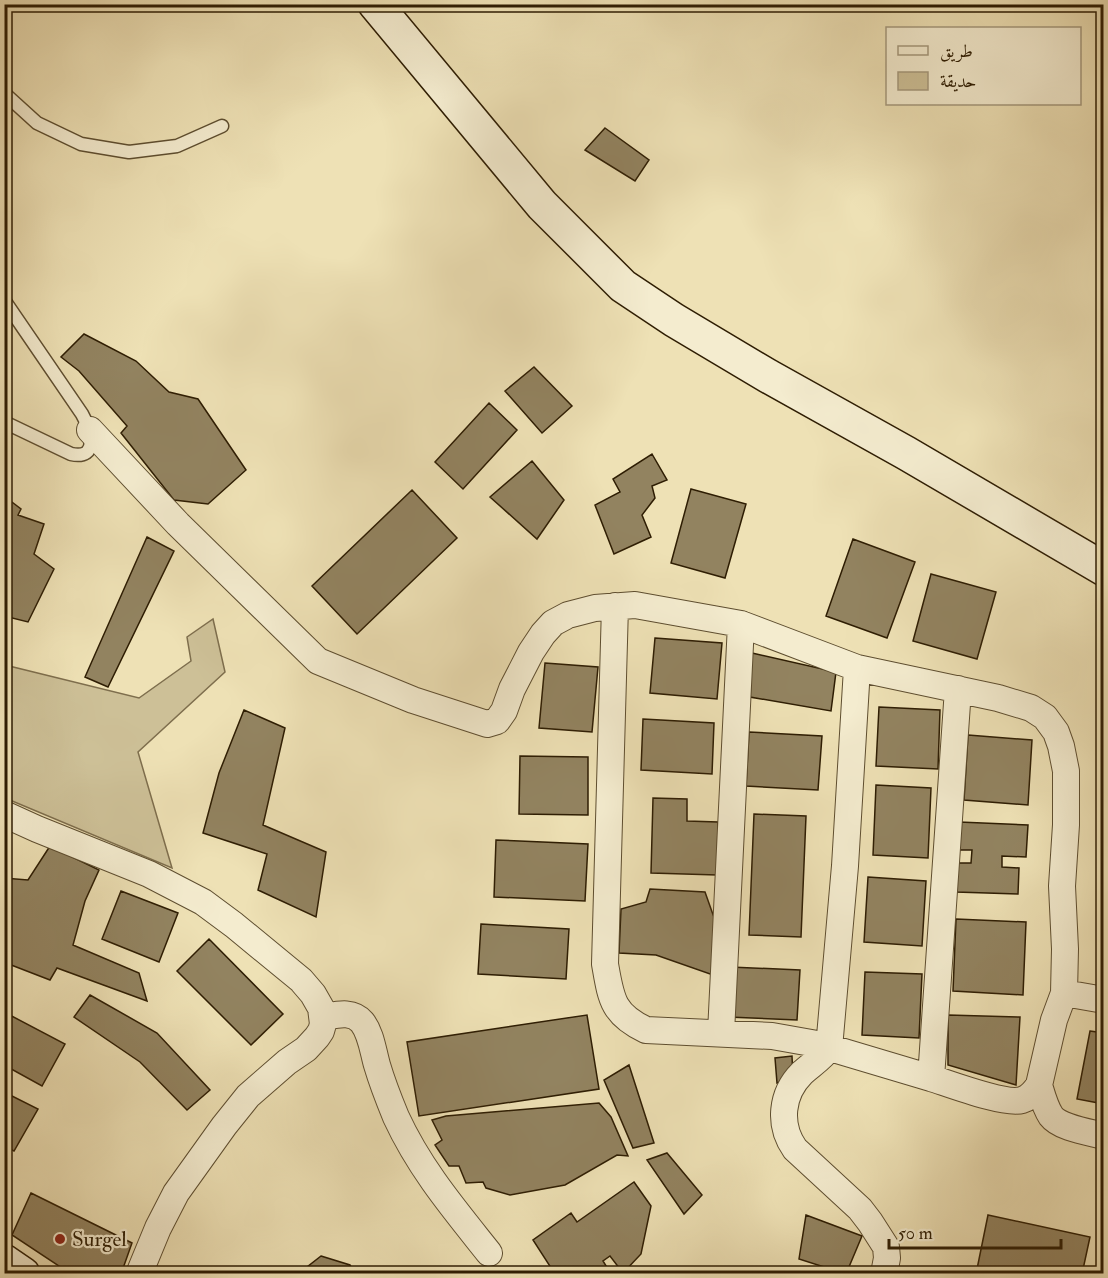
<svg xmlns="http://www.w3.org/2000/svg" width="1108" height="1278" viewBox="0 0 1108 1278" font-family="'IM FELL Double Pica',Amiri,serif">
  <rect width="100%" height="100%" fill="#eee1b5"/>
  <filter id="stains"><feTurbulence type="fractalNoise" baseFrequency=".00333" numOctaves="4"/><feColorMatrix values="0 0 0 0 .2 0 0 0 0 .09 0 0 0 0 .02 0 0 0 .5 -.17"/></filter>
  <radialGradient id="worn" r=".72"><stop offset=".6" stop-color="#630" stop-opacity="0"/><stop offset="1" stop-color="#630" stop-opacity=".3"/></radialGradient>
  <path fill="#cdc097" stroke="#7e6e4d" stroke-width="1.5" d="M213,619L225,672L138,752L172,868L5,798V665L139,698L191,661L187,637Z"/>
  <path fill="#928360" stroke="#2e1d03" stroke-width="1.5" d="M605,128L649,160L635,181L585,150Z
    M84,334L136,361L169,392L198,399L246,470L208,504L174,500L121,433L127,426L79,371L61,357Z
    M534,367L572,406L542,433L505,391Z
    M489,403L517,430L463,489L435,462Z
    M652,454L667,480L652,486L655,498L642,515L651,537L614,554L595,505L620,492L613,479Z
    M532,461L564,500L537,539L490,497Z
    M691,489L746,504L725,578L671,563Z
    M412,490L457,538L357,634L312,586Z
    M4,496L21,509L18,515L44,524L34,554L54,569L28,622L4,616Z
    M147,537L174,551L108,687L85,677Z
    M853,539L915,562L887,638L826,616Z
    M931,574L996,592L977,659L913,641Z
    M655,638L722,643L717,699L650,693Z
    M752,653L836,672L831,711L750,697Z
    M545,663L598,667L592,732L539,728Z
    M879,707L940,710L938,769L876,766Z
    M244,710L285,728L263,825L326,852L316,917L258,890L267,854L203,833L219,773Z
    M643,719L714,723L712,774L641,770Z
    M749,732L822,736L818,790L746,786Z
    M968,735L1032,740L1028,805L964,800Z
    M520,756L588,757V815L519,814Z
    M876,785L931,788L928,858L873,855Z
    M653,798L687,799V821L718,822L717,875L651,873Z
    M754,814L806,816L801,937L749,935Z
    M959,822L1028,825L1026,857L1002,856V867L1019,868L1018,894L956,892L957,863H971L972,850H958Z
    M496,840L588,844L585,901L494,897Z
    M50,846L99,870L85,901L73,945L139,973L147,1001L57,968L50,980L6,963L10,947L4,945V878L28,880Z
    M868,877L926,881L922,946L864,942Z
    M650,889L705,892L716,923L713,975L656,955L619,953L621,909L646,902Z
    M121,891L178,913L159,962L102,939Z
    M956,919L1026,922L1023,995L953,991Z
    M481,924L569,929L566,979L478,974Z
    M209,939L283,1014L251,1045L177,971Z
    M730,967L800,970L797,1020L728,1017Z
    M865,972L922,974L919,1038L862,1035Z
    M90,995L157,1033L210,1090L187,1110L140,1062L74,1017Z
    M4,1012L65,1044L42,1086L4,1065Z
    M587,1015L599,1089L419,1116L407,1042Z
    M948,1015L1020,1017L1016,1085L948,1065Z
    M1090,1031L1104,1033V1104L1077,1099Z
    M792,1056L793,1078L777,1083L775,1058Z
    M629,1065L654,1143L633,1148L604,1080Z
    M4,1092L38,1109L14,1151L4,1146Z
    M599,1103L611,1117L628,1156L617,1155L565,1185L510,1195L486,1188L483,1182L466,1183L459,1166H449L435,1145L442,1140L432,1120L446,1116Z
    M667,1153L702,1195L684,1214L647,1160Z
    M634,1182L651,1206L641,1254L623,1273L610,1256L603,1261L611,1274H555L533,1240L571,1213L577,1222Z
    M31,1193L132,1243L121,1274H71L12,1235Z
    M806,1215L862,1236L846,1274L799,1259Z
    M988,1215L1090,1237L1082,1274H998L977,1269Z
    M321,1256L350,1265L355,1274H298Z"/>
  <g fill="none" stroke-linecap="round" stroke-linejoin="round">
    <g stroke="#5e4e30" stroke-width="15">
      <path id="service" d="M4,93L37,123L81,144L129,152L177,146L222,126
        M4,300L82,414C91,430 100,460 71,454L4,422"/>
    </g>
    <g stroke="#5e4e30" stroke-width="28">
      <path id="minor" d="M90,430L178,524L318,661L413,700L487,724L497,721L504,711L512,689L531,652L543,634L553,623L568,615L595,608L635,605L741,624L857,668L998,698L1031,708L1045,717L1056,732L1061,746L1066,771V825L1062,886L1065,949L1064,993L1104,1000
        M615,606L605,964C611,998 612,1014 646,1030L772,1036L817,1044L931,1078
        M857,668L845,866L829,1048C822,1058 812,1064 802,1073C781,1094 778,1125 795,1149L860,1209L870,1222L886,1247L887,1258L884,1274
        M958,689L931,1078C950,1084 1005,1105 1022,1100C1029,1098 1035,1091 1039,1085L1054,1020L1064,993
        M4,814L37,829L149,874L203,902L234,925L301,980L313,994L321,1008L323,1024L321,1031L317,1037L306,1049L287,1062L248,1096L224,1126L176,1193L158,1228L139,1274
        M323,1017C336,1015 352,1010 362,1022C371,1033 373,1051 377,1065C382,1082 389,1100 396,1117C420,1169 454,1209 489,1253
        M721,1033L741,624
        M1039,1085C1042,1095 1045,1107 1051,1116C1060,1128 1089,1132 1104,1136"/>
    </g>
    <g stroke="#2e1d03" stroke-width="36">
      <path id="secondary" d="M375,4L542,205L623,286L674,320L768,376L906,453L1104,569
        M4,1261L23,1274"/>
    </g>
    <use href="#service" stroke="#f4eccf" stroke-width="12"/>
    <use href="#minor" stroke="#f4eccf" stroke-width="26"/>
    <use href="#secondary" stroke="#f4eccf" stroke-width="33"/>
  </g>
  <circle fill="#8f2418" stroke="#f4eccf" stroke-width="2" cx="60" cy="1239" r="6"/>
  <g text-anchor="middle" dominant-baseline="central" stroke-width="4.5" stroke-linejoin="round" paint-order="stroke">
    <g font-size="21" fill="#2e1d03" stroke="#f4eccf" text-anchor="start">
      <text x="72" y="1239">Surgel</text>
    </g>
  </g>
  <rect width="1108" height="1278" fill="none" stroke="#eee1b5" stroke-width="24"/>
  <rect x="6" y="6" width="1096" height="1266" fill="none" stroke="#2e1d03" stroke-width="3"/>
  <rect x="12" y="12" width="1084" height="1254" fill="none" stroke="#2e1d03" stroke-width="1.5"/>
  <rect x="886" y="27" width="195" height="78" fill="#f4eccf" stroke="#a5997d" stroke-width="1.5"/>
  <rect x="898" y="46" width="30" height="9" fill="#f4eccf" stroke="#a5997d" stroke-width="1.5"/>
  <text x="940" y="57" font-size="18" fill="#2e1d03">طريق</text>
  <rect x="898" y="72" width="30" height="18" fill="#cdc097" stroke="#a5997d" stroke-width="1.5"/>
  <text x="940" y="87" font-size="18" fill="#2e1d03">حديقة</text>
  <path d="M889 1239v9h172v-9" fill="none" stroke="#2e1d03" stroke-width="3"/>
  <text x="898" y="1239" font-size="18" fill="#2e1d03" stroke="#f4eccf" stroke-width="4.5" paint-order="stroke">50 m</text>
  <rect width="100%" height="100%" filter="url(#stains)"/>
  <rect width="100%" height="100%" fill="url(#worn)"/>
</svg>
